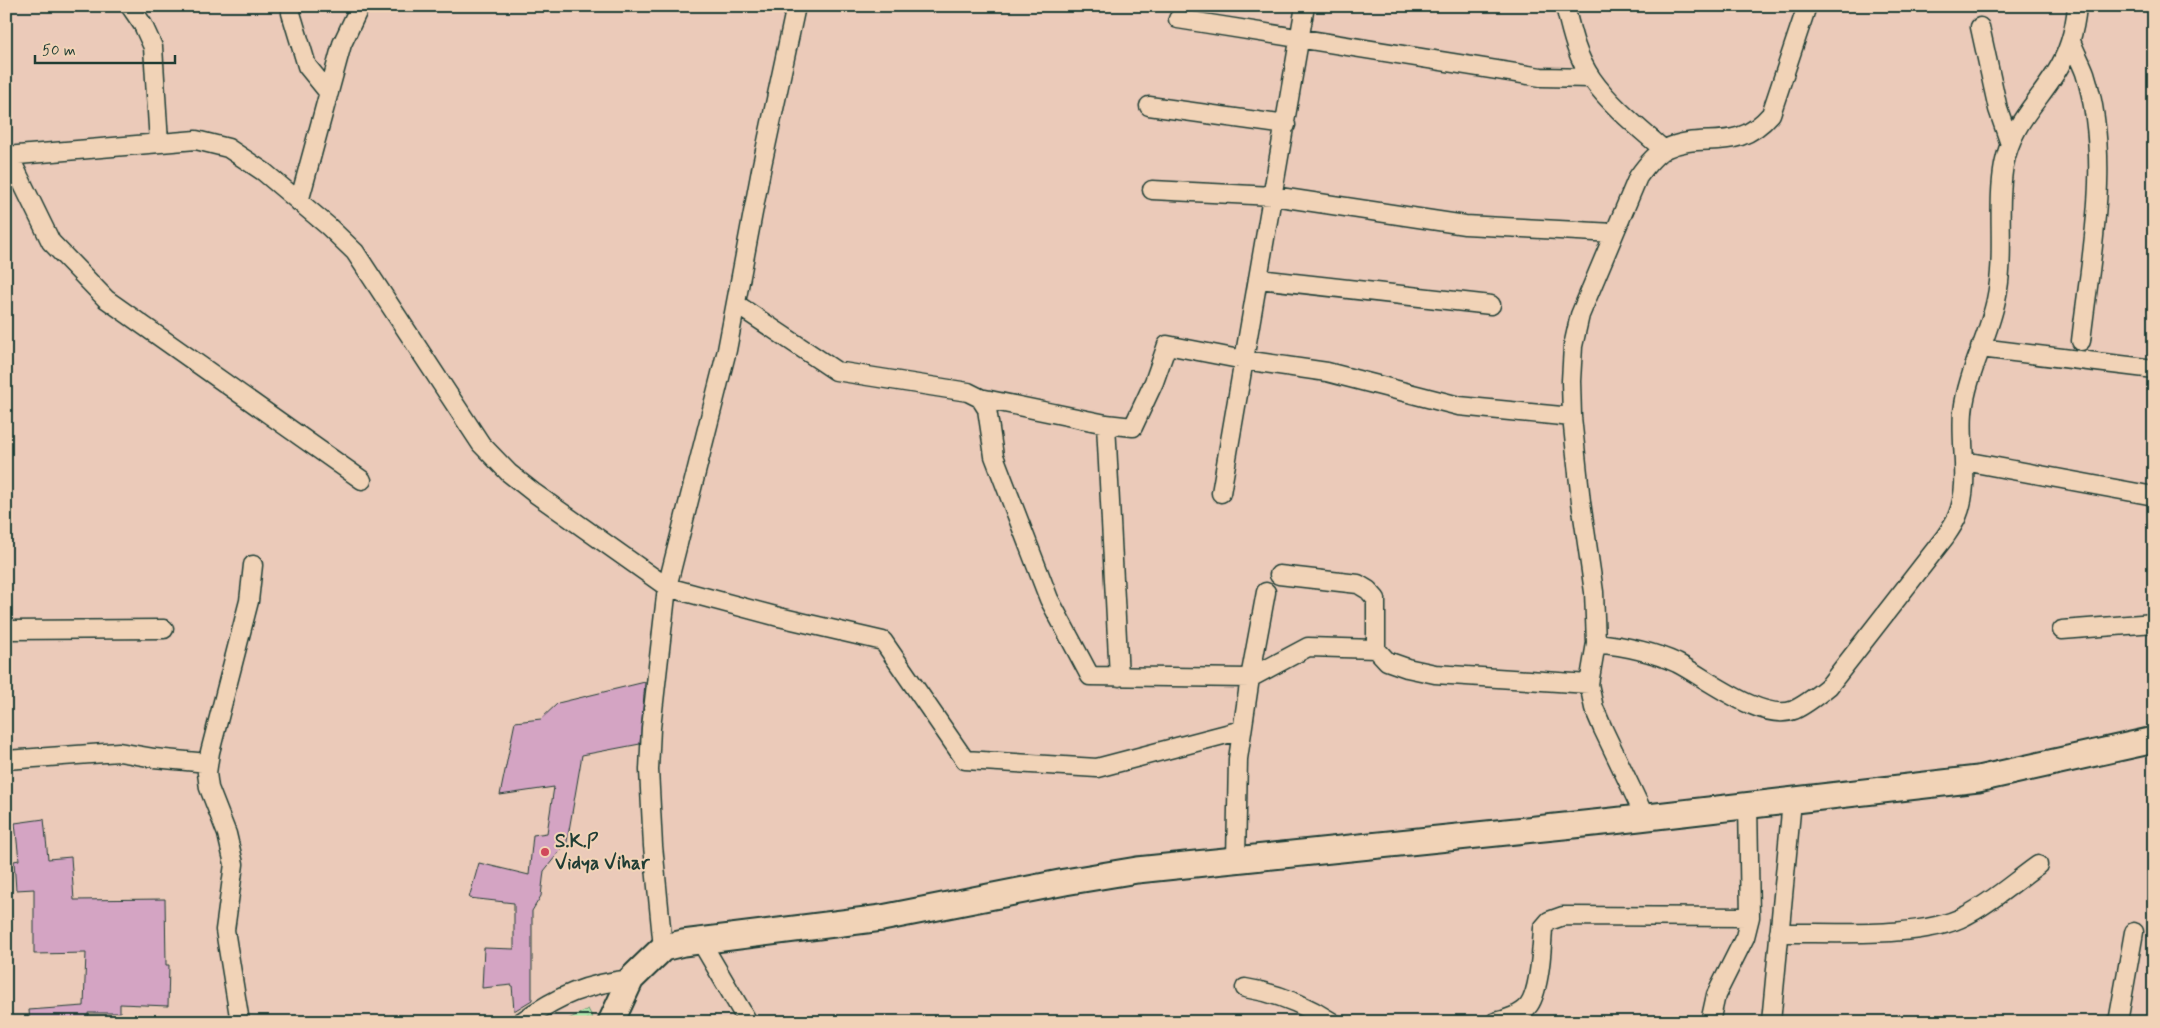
<svg xmlns="http://www.w3.org/2000/svg" width="2160" height="1028" viewBox="0 0 2160 1028" font-family="Mynerve,sans-serif">
  <defs>
    <pattern id="grass-tufts" width="24" height="20" patternUnits="userSpaceOnUse" patternTransform="scale(1.25)"><rect width="24" height="20" fill="#ace5a9"/><path d="M3 7l-1-3M5 7V3M7 7l1-3M15 17l-1-3M17 17v-4M19 17l1-3" fill="none" stroke="#94c592"/></pattern>
  </defs>
  <rect width="100%" height="100%" fill="#ebcab9"/>
  <filter id="ink" filterUnits="userSpaceOnUse"><feTurbulence type="fractalNoise" baseFrequency=".02" numOctaves="2"/><feDisplacementMap in="SourceGraphic" scale="10" xChannelSelector="R" yChannelSelector="G"/><feConvolveMatrix kernelMatrix="1 2 1 2 8 2 1 2 1" color-interpolation-filters="sRGB"/></filter>
  <g filter="url(#ink)">
    <path fill="url(#grass-tufts)" stroke="#66916e" d="M588,1009L595,1022H563Z"/>
    <path fill="#d4a4c3" stroke="#1f3d34" d="M645,682L640,744L582,755L567,842L544,871L541,896L532,911V1000L514,1011L512,985L482,988L484,948L514,949V903L469,898L479,863L529,875L533,835L547,833L554,787L500,795L515,722L541,719L558,703Z
      M44,819L48,859L71,857L74,900L165,899L166,965H169L168,1006L120,1004V1013H88L89,1022H30L29,1010L84,1006L86,953L34,954V889L16,890L14,861L19,860L15,823Z"/>
    <g fill="none" stroke-linecap="round" stroke-linejoin="round">
      <g stroke="#1f3d34" stroke-width="21">
        <path id="street" d="M130,6L143,25L153,47L159,143
          M291,6V13L307,66L329,93
          M1565,6C1571,31 1577,58 1592,79C1611,106 1639,128 1664,150
          M1178,19L1541,77L1591,78
          M1980,27L1998,109L2010,144
          M2071,41C2075,52 2081,62 2085,73C2112,158 2091,254 2081,341
          M1149,106L1286,125
          M6,156L196,140L228,148L264,172L328,226L355,252L481,444L509,473L533,492L667,587L779,617L883,641L965,760L1097,768L1242,730
          M9,156L51,242L106,299L362,480
          M1152,190L1273,196L1465,225L1614,233
          M299,202L342,44L360,6
          M1259,279L1491,305
          M736,304L836,371L968,392L980,398L987,409L994,456L1049,599L1090,676L1250,678L1308,647L1376,649
          M1980,348L2154,369
          M980,398L1106,424L1133,427L1154,382L1167,345L1244,360L1327,372L1459,406L1572,417
          M1106,424L1119,677
          M1964,461L2154,496
          M1221,493L1305,6
          M1279,575L1358,584L1368,590L1376,599V649L1387,661L1407,668L1435,674L1589,684
          M6,630L164,629
          M2062,630L2154,623
          M1596,643C1624,646 1651,651 1677,663C1705,677 1762,723 1794,710C1807,704 1818,695 1829,686L1945,537C1949,531 1954,524 1957,517C1971,484 1960,447 1963,412C1967,373 1988,339 1996,300C2006,255 1996,208 2004,165C2012,124 2034,107 2055,74C2068,54 2075,29 2077,6
          M6,760L119,752L154,758L208,763
          M1645,817L1603,729L1594,708L1589,684L1596,643L1594,592L1581,502L1572,417L1571,381L1573,346L1580,315L1638,177C1645,167 1654,155 1665,149C1704,130 1735,156 1771,114L1807,6
          M1236,859L1238,759L1250,678L1266,592
          M1779,933C1829,932 1923,939 1965,916C1991,903 2014,882 2038,865
          M700,940L748,1022
          M663,948L653,846L649,770L651,728L667,587L727,350L762,165L796,6
          M1245,988C1277,993 1304,1004 1332,1022
          M240,1022L225,930L234,864L227,834L209,788L207,773L210,752L249,601L253,565
          M521,1022C559,995 586,984 631,979
          M1495,1022C1505,1020 1523,1014 1529,1005C1540,989 1542,947 1543,928L1549,921L1563,916L1750,917
          M1710,1022L1716,995L1745,937L1750,917L1748,804
          M1771,1022L1792,801
          M2118,1022L2134,932"/>
      </g>
      <g stroke="#1f3d34" stroke-width="29">
        <path id="secondary" d="M611,1022L631,979L663,948L683,943L882,918L1065,882L1137,870L1613,821L1978,779L2154,740"/>
      </g>
      <use href="#street" stroke="#f1d3b7" stroke-width="18"/>
      <use href="#secondary" stroke="#f1d3b7" stroke-width="25"/>
    </g>
  </g>
  <circle fill="#d1495b" stroke="#f1d3b7" stroke-width="2" cx="545" cy="852" r="5"/>
  <g text-anchor="middle" dominant-baseline="central" stroke-width="4" stroke-linejoin="round" paint-order="stroke">
    <g font-size="19" font-weight="bold" fill="#1f3d34" stroke="#f1d3b7" text-anchor="start">
      <text x="555" y="841">S.K.P<tspan x="555" dy="22">Vidya Vihar</tspan></text>
    </g>
  </g>
  <rect width="2160" height="1028" fill="none" stroke="#f1d3b7" stroke-width="25"/>
  <rect x="12" y="12" width="2135" height="1003" fill="none" stroke="#1f3d34" stroke-width="2" filter="url(#ink)"/>
  <path d="M35 55v8h140v-8" fill="none" stroke="#1f3d34" stroke-width="2.5"/>
  <text x="42" y="55" font-size="15" fill="#1f3d34" stroke="#f1d3b7" stroke-width="4" paint-order="stroke">50 m</text>
</svg>
